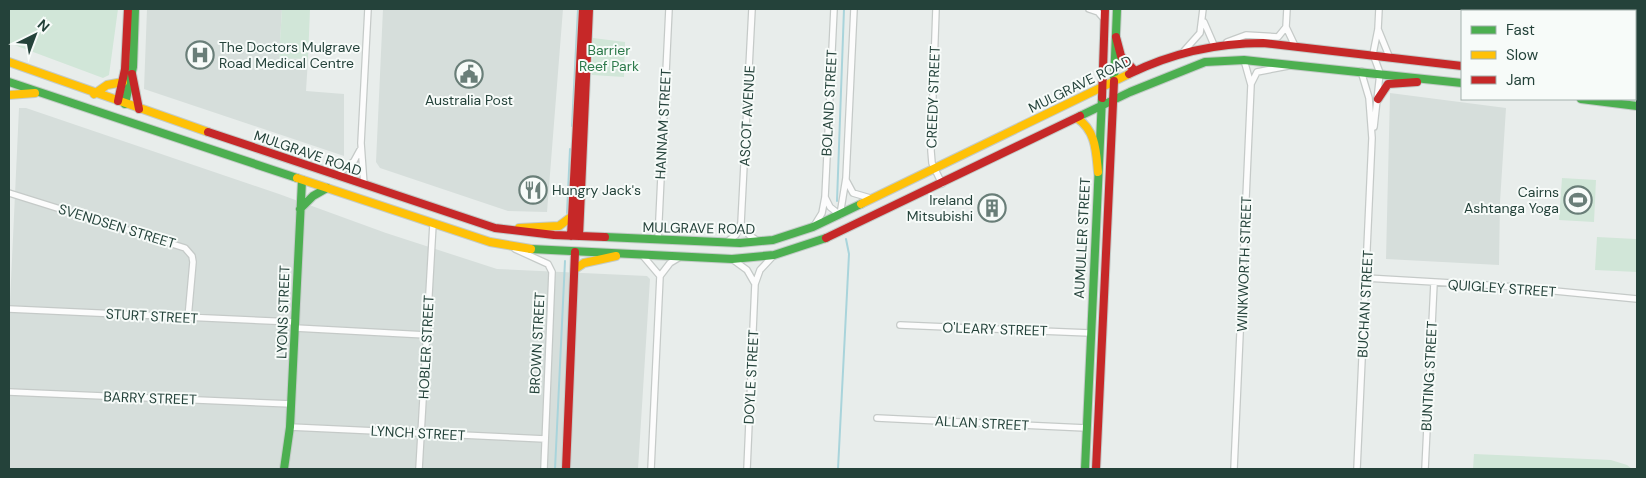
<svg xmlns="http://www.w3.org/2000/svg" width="1646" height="478" viewBox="0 0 1646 478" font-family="'DM Sans',sans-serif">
  <rect width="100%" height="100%" fill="#e8edeb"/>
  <path fill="#d6dedb" d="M147,9H282L279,58L308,59L306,91L344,94V156L144,89Z
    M383,9H563L547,212L508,211L380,168L376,162Z
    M1390,93L1506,108L1500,202L1499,265L1386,259Z
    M19,108H26L279,194L386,233L497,269L647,276L650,279L638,469H9V324Z"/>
  <path fill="#d1e6d8" d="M9,9H118L109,75L103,78L9,43Z
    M282,9H310L308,59L279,58Z
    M593,38L625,42L624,77L592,75Z
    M1562,178L1596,180L1594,222L1559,220Z
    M1637,204V272L1595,270L1597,237L1636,239Z
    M1474,454L1611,460L1627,465L1632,469H1473Z"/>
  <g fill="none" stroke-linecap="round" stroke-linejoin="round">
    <path stroke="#a9d4db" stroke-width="2" d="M572,126L578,9
      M837,201L844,9
      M567,213L570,149
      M555,469L565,261
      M838,469L849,254L846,239"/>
    <g stroke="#c5cac8" stroke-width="8">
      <path id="street" d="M936,9L931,151L932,163L942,184
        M1089,9L1098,12L1105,20
        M1287,9L1286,27L1295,46
        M1623,11V9
        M1204,22L1214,45
        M1378,29L1389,56
        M1227,42L1246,35L1278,37L1286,27
        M1184,51L1200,33L1203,9
        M1251,84L1257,72L1288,66
        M1374,127L1380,73L1373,54L1378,29L1379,9
        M336,176L354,161L360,150
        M846,180L853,193L870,198
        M364,185L361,143L368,9
        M9,193L185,248L192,256L193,262L188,318
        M825,197L830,207L840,215L846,178L854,9
        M741,223L749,235L758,241
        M814,226L822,213L825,197L834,9
        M658,240L669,9
        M728,241L736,235L741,223L752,9
        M515,249L548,264L552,272L544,469
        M643,256L660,276L651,469
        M732,259L747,270L755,284
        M660,276L670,263L680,257
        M1366,278L1503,286L1637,299
        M9,309L295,322
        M900,325L1090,333
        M295,328L426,335
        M9,392L292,404
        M877,418L1086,428
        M290,427L545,439
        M419,469L433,224
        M747,469L755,284L760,270L774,255
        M1234,469L1251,85L1244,60
        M1357,469L1372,138L1369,98L1361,71
        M1425,469L1434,283"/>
    </g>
    <g stroke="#c3cbc8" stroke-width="10">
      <path id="fast" d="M1114,81L1117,9
        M9,82L297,178
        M1581,99L1637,106
        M125,104L133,67L135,9
        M1080,116L1130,92L1205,62L1244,60L1462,83
        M300,209L313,196L327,188
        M605,237L740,243L773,240L813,227L861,204
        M531,249L732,259L774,255L826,238
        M284,469L290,427L302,180
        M1085,469L1102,98"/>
    </g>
    <g stroke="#c3cbc8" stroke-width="10">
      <path id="slow" d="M9,62L208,132
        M94,94L107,85L123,82
        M9,95L35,93
        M1077,118C1096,131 1096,151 1098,172
        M297,178L490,242L531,249
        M861,204L1129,74
        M519,228L559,226L571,217
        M575,269L584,263L616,256"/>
    </g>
    <g stroke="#c3cbc8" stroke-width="10">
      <path id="jam" d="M1116,37L1121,56L1135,71
        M132,74L139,109
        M1129,74C1172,53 1216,43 1263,43L1462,66
        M1635,87L1637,88
        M1102,98L1105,9
        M1378,99L1388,84L1417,82
        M118,101L125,69L128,9
        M208,132L495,228L554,235L605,237
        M571,236L583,9
        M579,236L589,9
        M826,238L1080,116
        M566,469L575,252
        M1096,469L1114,81"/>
    </g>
    <use href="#street" stroke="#fcfcfc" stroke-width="5.5"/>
    <use href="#fast" stroke="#4caf50" stroke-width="8"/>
    <use href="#slow" stroke="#ffc107" stroke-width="8"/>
    <use href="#jam" stroke="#c62828" stroke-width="8"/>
  </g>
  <defs>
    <g id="hospital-ring" transform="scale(1.4375)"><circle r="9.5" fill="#f7fbf9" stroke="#697e78" stroke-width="1.5"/><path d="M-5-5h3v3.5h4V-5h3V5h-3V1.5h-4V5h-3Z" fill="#697e78"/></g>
    <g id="civic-ring" transform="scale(1.4375)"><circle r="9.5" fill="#f7fbf9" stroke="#697e78" stroke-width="1.5"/><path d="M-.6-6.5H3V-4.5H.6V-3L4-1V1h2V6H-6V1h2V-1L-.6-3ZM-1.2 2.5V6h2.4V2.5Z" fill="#697e78"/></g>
    <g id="restaurant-ring" transform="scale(1.4375)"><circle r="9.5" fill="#f7fbf9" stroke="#697e78" stroke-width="1.5"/><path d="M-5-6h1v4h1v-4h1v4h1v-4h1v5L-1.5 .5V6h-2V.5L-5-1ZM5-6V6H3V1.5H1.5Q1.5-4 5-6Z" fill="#697e78"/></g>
    <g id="stadium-ring" transform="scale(1.4375)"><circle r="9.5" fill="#f7fbf9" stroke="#697e78" stroke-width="1.5"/><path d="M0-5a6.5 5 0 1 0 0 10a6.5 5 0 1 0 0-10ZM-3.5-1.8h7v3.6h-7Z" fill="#697e78"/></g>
    <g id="building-ring" transform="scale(1.4375)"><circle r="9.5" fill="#f7fbf9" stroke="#697e78" stroke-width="1.5"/><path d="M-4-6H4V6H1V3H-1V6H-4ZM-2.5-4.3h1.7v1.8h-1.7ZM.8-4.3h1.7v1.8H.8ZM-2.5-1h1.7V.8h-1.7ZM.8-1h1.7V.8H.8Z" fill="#697e78"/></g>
  </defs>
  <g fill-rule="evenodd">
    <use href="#hospital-ring" x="200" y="55"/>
    <use href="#civic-ring" x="469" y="74"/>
    <use href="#restaurant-ring" x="533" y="190"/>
    <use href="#stadium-ring" x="1578" y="200"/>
    <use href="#building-ring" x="992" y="208"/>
  </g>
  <g text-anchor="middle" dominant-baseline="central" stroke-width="4" stroke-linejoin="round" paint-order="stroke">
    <g font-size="14" fill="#24423a" stroke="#f7fbf9" text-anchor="start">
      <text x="219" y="47">The Doctors Mulgrave<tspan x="219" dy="16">Road Medical Centre</tspan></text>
      <text x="469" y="100" text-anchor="middle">Australia Post</text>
      <text x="552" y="190">Hungry Jack's</text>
      <text x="1559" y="192" text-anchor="end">Cairns<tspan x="1559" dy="16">Ashtanga Yoga</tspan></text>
      <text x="973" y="200" text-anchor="end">Ireland<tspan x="973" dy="16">Mitsubishi</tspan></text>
    </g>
    <g font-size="14" fill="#2d7a4b" stroke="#f7fbf9">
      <text x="609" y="50">Barrier<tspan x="609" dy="16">Reef Park</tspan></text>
    </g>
    <g font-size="14" fill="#24423a" stroke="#f7fbf9">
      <text transform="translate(1080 84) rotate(-26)">MULGRAVE ROAD</text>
      <text transform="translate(933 97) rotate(-88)">CREEDY STREET</text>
      <text transform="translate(829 103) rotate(-87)">BOLAND STREET</text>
      <text transform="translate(747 116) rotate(-87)">ASCOT AVENUE</text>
      <text transform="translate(663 124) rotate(-87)">HANNAM STREET</text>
      <text transform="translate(308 153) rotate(19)">MULGRAVE ROAD</text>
      <text transform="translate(117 226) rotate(17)">SVENDSEN STREET</text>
      <text transform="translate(699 228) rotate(1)">MULGRAVE ROAD</text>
      <text transform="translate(1082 238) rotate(-87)">AUMULLER STREET</text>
      <text transform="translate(1244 264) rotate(-88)">WINKWORTH STREET</text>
      <text transform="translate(1502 288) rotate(4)">QUIGLEY STREET</text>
      <text transform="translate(1365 304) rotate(-87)">BUCHAN STREET</text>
      <text transform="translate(283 312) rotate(-88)">LYONS STREET</text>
      <text transform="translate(152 316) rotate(3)">STURT STREET</text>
      <text transform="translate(995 329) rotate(2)">O'LEARY STREET</text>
      <text transform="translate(537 343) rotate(-87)">BROWN STREET</text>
      <text transform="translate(426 347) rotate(-87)">HOBLER STREET</text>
      <text transform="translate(1429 376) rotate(-87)">BUNTING STREET</text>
      <text transform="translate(751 377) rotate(-87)">DOYLE STREET</text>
      <text transform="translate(150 398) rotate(2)">BARRY STREET</text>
      <text transform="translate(982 423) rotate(3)">ALLAN STREET</text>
      <text transform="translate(418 433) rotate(3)">LYNCH STREET</text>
    </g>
  </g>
  <rect width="1646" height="478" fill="none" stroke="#24423a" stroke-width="20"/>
  <rect x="1461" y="10" width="175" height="90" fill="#f7fbf9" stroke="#a3b1ad"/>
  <rect x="1471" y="26" width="25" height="8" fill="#4caf50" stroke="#a3b1ad"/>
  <text x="1506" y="35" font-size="15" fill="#24423a">Fast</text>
  <rect x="1471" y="51" width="25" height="8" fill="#ffc107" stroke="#a3b1ad"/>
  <text x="1506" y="60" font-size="15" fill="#24423a">Slow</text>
  <rect x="1471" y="76" width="25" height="8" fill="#c62828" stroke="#a3b1ad"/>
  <text x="1506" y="85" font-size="15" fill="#24423a">Jam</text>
  <g transform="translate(35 35) rotate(42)" stroke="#f7fbf9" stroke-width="4" paint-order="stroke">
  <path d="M0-4L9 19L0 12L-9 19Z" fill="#24423a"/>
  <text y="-8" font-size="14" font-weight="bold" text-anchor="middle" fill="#24423a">N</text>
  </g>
</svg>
